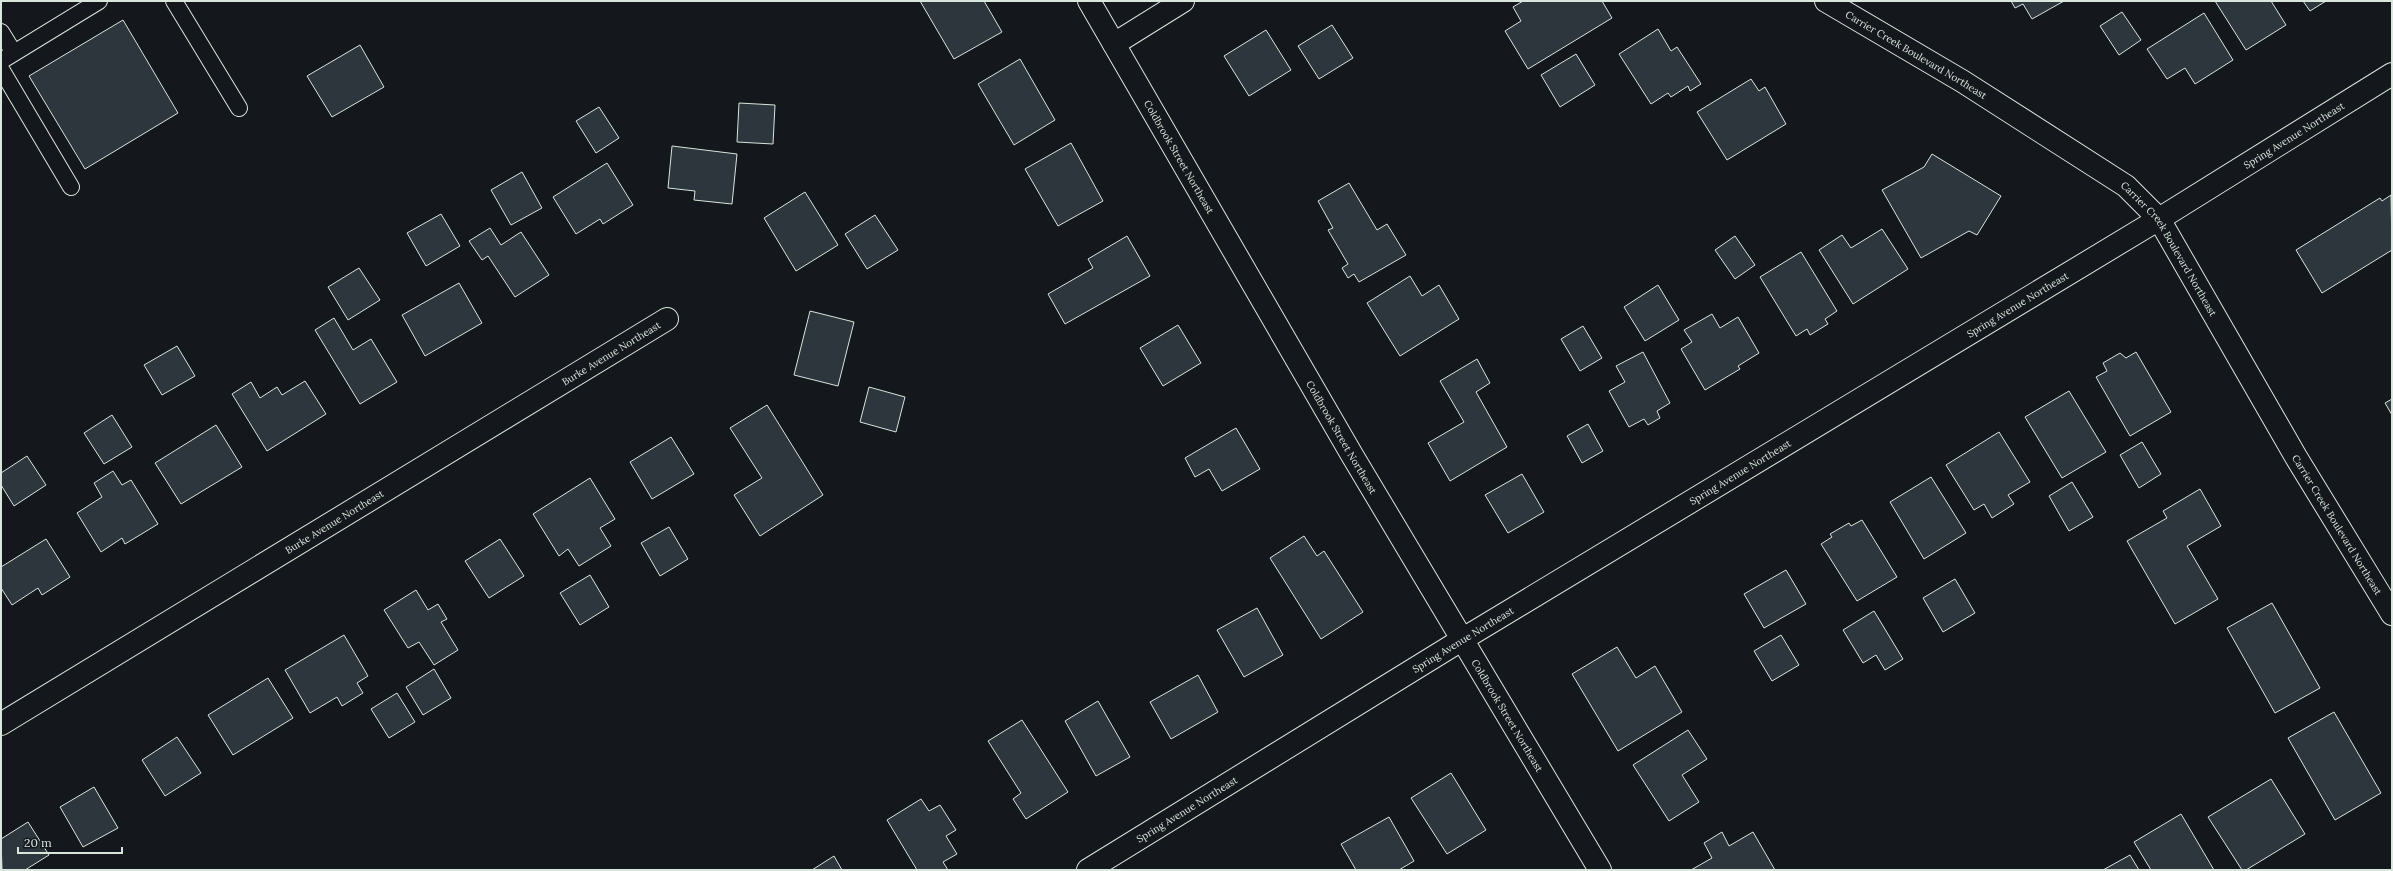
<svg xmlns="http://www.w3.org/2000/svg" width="2393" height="871" viewBox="0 0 2393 871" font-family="Lora,serif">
  <rect width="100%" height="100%" fill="#14181c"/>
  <path fill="#2c363c" stroke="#d8e6dc" d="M920,1H984L1002,32L954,59Z
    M1523,1H1602L1612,18L1528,69L1505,31L1521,21L1513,7Z
    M2011,1H2064L2032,19L2023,4L2015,8Z
    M2215,1H2271L2286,25L2246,50Z
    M2303,1H2326L2310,11Z
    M2122,12L2141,40L2119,55L2100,26Z
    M2204,13L2233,60L2195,84L2185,68L2167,79L2147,49Z
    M123,20L178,113L85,169L29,76Z
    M1332,25L1353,58L1319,79L1298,46Z
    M1658,29L1671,51L1677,47L1701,84L1690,91L1688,86L1671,97L1668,93L1651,104L1619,54Z
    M1266,30L1291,70L1249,96L1224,56Z
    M360,45L384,87L332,117L307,76Z
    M1576,54L1595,85L1560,107L1541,75Z
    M1020,59L1055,120L1014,145L978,84Z
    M1751,79L1759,91L1765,87L1786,124L1727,160L1697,112Z
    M739,103L775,105L773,144L737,142Z
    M599,107L619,138L596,153L576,121Z
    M1071,143L1103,201L1058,226L1025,169Z
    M672,146L737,154L732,204L694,200L695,191L668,188Z
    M1932,154L2001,196L1977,235L1969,231L1921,258L1882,190L1924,167Z
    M607,163L633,205L603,224L600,219L576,234L553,197Z
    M522,172L542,208L511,225L491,190Z
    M1349,183L1377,230L1387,224L1406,255L1359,282L1354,274L1348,278L1342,268L1348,264L1328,230L1333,228L1318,201Z
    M805,192L838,245L796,271L764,218Z
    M2391,195L2392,250L2322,293L2296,250L2380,198L2382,201Z
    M441,214L460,246L426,266L407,233Z
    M875,215L898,250L867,269L845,234Z
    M490,228L501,245L521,232L549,275L515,297L488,256L482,260L469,241Z
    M1882,229L1908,269L1853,304L1819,250L1842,235L1851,248Z
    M1127,236L1150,276L1065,324L1048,294L1093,268L1088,259Z
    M1735,236L1755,265L1735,279L1715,250Z
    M1801,252L1837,311L1825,319L1828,324L1810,335L1807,329L1796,336L1760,277Z
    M359,268L380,300L348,320L328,287Z
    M1410,276L1422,296L1439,285L1459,319L1400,356L1367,303Z
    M459,283L482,323L425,356L402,315Z
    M1658,285L1679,320L1645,341L1624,307Z
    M810,311L854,322L838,386L794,375Z
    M1712,314L1720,328L1738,317L1759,353L1738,366L1740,369L1705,390L1681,349L1692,342L1684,330Z
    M334,318L353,350L371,339L397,382L360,404L315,330Z
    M1178,325L1201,363L1163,386L1140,348Z
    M1583,326L1602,358L1580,371L1561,339Z
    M177,346L195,376L162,395L144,365Z
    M1643,352L1670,403L1657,411L1660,418L1648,425L1644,419L1629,427L1609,391L1625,382L1616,366Z
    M2136,352L2171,412L2130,436L2096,377L2107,371L2103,363L2120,353L2126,358Z
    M1477,359L1490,383L1476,392L1507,447L1450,481L1428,443L1464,422L1440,381Z
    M305,381L326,414L267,451L232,394L251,382L260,398L277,387L282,395Z
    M869,387L905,397L896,432L860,422Z
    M2069,391L2106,452L2062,478L2025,417Z
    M2392,399V415L2385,403Z
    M767,405L823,495L760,536L734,495L762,478L730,428Z
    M112,415L132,447L104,464L84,433Z
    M1588,424L1603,451L1582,463L1567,436Z
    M216,425L242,467L181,504L155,463Z
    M1236,428L1260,469L1222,491L1209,469L1195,477L1185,458Z
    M1999,432L2030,482L2008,495L2014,504L1992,518L1984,504L1974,510L1946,465Z
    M671,437L694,474L652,499L630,462Z
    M2142,442L2161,474L2139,488L2120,455Z
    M27,456L46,485L14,506L1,485V473Z
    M113,471L122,485L131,480L158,524L125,544L122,538L101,552L77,513L102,497L94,483Z
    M1522,474L1544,512L1508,533L1485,495Z
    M1931,477L1966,533L1924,559L1890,502Z
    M590,478L615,519L600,528L611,546L579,566L568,549L559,556L533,514Z
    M2072,482L2093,517L2069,531L2049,496Z
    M2200,489L2221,526L2187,546L2218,599L2175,624L2127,541L2167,518L2163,511Z
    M1862,520L1897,577L1857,601L1821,544L1832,537L1830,534L1849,523L1851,526Z
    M669,527L688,559L660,576L641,543Z
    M1304,536L1317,556L1324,551L1363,612L1321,639L1270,558Z
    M46,539L70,577L42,595L38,588L12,605L1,588V567Z
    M500,539L524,576L489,598L465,561Z
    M1786,570L1806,604L1764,628L1744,594Z
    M590,575L609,607L580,625L560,593Z
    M1955,579L1975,613L1943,632L1923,598Z
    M416,590L428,610L438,604L447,619L441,622L458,650L434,665L419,642L408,648L384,610Z
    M2272,603L2320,688L2275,713L2227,628Z
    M1257,608L1283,655L1244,677L1217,630Z
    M1874,611L1903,659L1885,670L1876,655L1863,663L1843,630Z
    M344,635L368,676L357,683L363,693L342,706L337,697L310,713L285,670Z
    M1781,635L1799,665L1772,681L1754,651Z
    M1617,647L1636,678L1655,666L1682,712L1618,751L1572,674Z
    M434,669L451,698L423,715L406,687Z
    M1198,675L1218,712L1171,739L1150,702Z
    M268,678L293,718L233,755L208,715Z
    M397,693L415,722L389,738L371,709Z
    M1098,701L1130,757L1096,776L1065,721Z
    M2334,712L2381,793L2335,820L2288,738Z
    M1022,720L1068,792L1026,819L1013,799L1021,793L988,741Z
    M1688,730L1707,759L1682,775L1699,802L1669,821L1633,765Z
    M177,737L201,773L165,796L142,760Z
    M1451,773L1486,830L1447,854L1411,798Z
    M2271,779L2305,834L2246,870H2242L2208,817Z
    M94,787L118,828L83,847L60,807Z
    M921,799L929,811L940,805L956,830L946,836L957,854L943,862L948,870H917L887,820Z
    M2181,814L2214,870H2151L2134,842Z
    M1389,817L1414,861L1399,870H1356L1341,844Z
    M28,822L49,855L25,870H2L1,839Z
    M1722,832L1729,846L1753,832L1775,870H1691L1712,858L1704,843Z
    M2130,855L2139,870H2103Z
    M834,856L842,870H812Z"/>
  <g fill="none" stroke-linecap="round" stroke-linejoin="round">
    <g stroke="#d8e6dc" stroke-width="18">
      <path id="service" d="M174,1L239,108
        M1,32L14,53
        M1,61L99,1
        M1,69L71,187"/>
    </g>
    <g stroke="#d8e6dc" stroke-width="24">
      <g id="minor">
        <path id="s1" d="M1089,1L1352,455L1600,870"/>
        <path id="s2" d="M1826,1L1962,81L2126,186L2159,219L2296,457L2392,614"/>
        <path d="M1114,44L1183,1"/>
        <path id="s3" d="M1,724L667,319"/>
        <path id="s4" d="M1088,870L1463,639L2159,219L2392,74"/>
      </g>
    </g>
    <use href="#service" stroke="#14181c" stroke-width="16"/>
    <use href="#minor" stroke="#14181c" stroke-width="22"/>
  </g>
  <g text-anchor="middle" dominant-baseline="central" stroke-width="3" stroke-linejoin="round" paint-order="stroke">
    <g font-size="10" fill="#d8e6dc" stroke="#14181c">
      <text stroke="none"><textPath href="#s2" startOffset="105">Carrier Creek Boulevard Northeast</textPath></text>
      <text stroke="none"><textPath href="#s4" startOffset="1412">Spring Avenue Northeast</textPath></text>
      <text stroke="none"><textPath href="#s1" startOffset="180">Coldbrook Street Northeast</textPath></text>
      <text stroke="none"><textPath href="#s2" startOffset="429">Carrier Creek Boulevard Northeast</textPath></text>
      <text stroke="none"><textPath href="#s4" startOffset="1088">Spring Avenue Northeast</textPath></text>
      <text stroke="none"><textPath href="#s3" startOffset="714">Burke Avenue Northeast</textPath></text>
      <text stroke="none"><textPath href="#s1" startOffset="504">Coldbrook Street Northeast</textPath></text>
      <text stroke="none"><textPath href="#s4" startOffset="764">Spring Avenue Northeast</textPath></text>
      <text stroke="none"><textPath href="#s3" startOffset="390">Burke Avenue Northeast</textPath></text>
      <text stroke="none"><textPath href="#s2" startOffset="753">Carrier Creek Boulevard Northeast</textPath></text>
      <text stroke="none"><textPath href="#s4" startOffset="440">Spring Avenue Northeast</textPath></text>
      <text stroke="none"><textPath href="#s1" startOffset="828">Coldbrook Street Northeast</textPath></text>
      <text stroke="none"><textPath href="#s4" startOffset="116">Spring Avenue Northeast</textPath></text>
    </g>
  </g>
  <rect width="2393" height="871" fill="none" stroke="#d8e6dc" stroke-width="4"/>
  <path d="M18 847v6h104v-6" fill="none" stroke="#d8e6dc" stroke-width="2"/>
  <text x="24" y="847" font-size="12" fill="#d8e6dc" stroke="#14181c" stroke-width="3" paint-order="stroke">20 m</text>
</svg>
